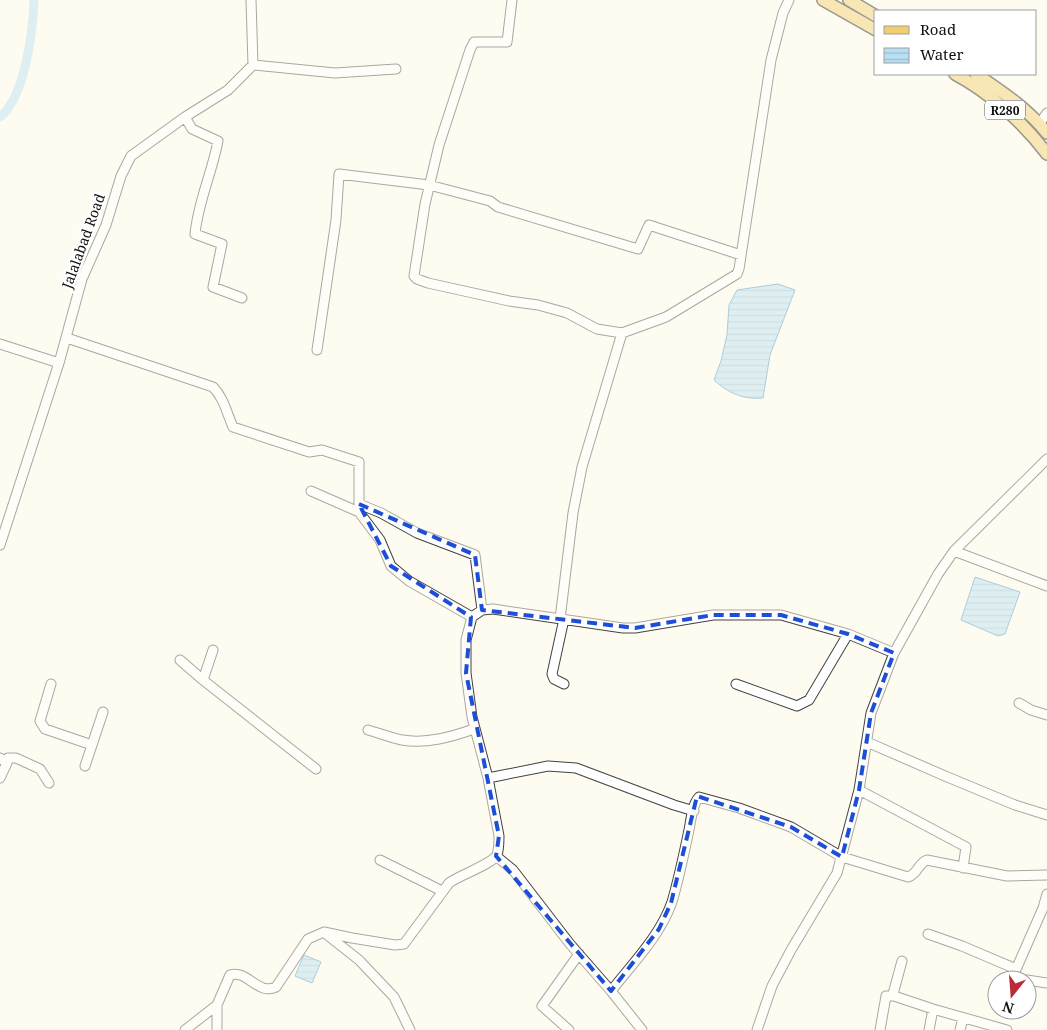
<svg xmlns="http://www.w3.org/2000/svg" width="1047" height="1030" viewBox="0 0 1047 1030" font-family="'Noto Serif',serif">
  <defs>
    <pattern id="water-rules" width="6" height="5" patternUnits="userSpaceOnUse" patternTransform="scale(1.25)"><rect width="6" height="5" fill="#b8dff4"/><path d="M0 2.5h6" fill="none" stroke="#9dbed0"/></pattern>
  </defs>
  <rect width="100%" height="100%" fill="#fefbf1"/>
  <path fill="url(#water-rules)" stroke="#4296c7" d="M778,284L795,290L770,355L763,398C744,400 728,393 714,380L721,361L727,335L729,305L737,290Z
    M975,577L1020,592L1005,634L998,636L961,620Z
    M304,955L321,962L312,983L295,976Z"/>
  <g fill="none" stroke-linecap="round" stroke-linejoin="round">
    <path stroke="#b8dff4" stroke-width="9" d="M0,117C25,97 33,31 34,0"/>
    <g stroke="#424242" stroke-width="11">
      <path id="minor" d="M512,0L507,42H474L470,50L439,145L425,204L414,276L417,279L428,283L509,301L538,305L567,313L597,329L622,333
        M253,65L335,73L396,69
        M185,117L192,129L218,141C212,173 198,202 195,234L222,244L213,287L242,298
        M1040,123L1047,113
        M67,338L213,387C224,398 227,414 233,427L309,452L322,450L359,462V504L381,513L417,533L475,555L482,610
        M0,344L59,363
        M317,350L336,220L339,174L429,185L490,201L498,207L638,249L649,225L741,255
        M311,491L359,512L380,540L391,566L409,581L472,617
        M0,545L59,363L82,279L106,225L121,176L131,156L185,117L228,90L253,65L251,0
        M954,551L1047,586
        M560,619L573,513L582,467L622,333L666,317L737,274L739,269L771,60L783,13L789,0
        M213,650L203,680L316,769
        M180,660L203,680
        M51,684L40,721L45,729L92,745
        M564,684L554,679L552,674L564,619
        M736,684L797,706L809,700L848,634
        M1019,703L1031,710L1047,715
        M368,730C379,733 391,738 402,740C427,744 451,737 474,729
        M867,742L945,776L1015,805L1047,815
        M0,758L7,763L0,778
        M7,763L8,758H16L40,769L49,783
        M85,766L103,712
        M488,778L548,766L576,768L674,805L694,811
        M859,790L966,847L963,868
        M496,856L513,870L570,944L611,991L642,1030
        M380,860L442,891
        M326,934L359,960L394,997L410,1030
        M928,934L962,946L1016,969
        M902,961L893,994L894,996L933,1009L1007,1030
        M1025,980L1016,979L1014,974L1043,908L1047,894
        M1027,980L1047,983
        M611,991C633,963 660,936 672,902C679,878 684,854 689,830C691,820 692,805 699,797L739,808L791,827L842,857L908,877C919,873 917,864 927,860L1007,876L1047,875
        M185,1030L217,1005L230,975C247,969 258,996 276,987L308,939L324,932L352,938L395,945L404,944L449,883C460,875 492,864 497,855C499,849 499,842 499,836L488,778L472,717L466,673V640L472,617L482,610L493,609L623,628H635L713,615H781L848,634L894,653
        M217,1030V1005
        M569,1030L542,1006L579,954
        M757,1030L772,986L791,950L837,873L859,790L871,713L894,653L938,574L954,551L1047,459
        M880,1030L886,996H894
        M929,1030L933,1009
        M960,1030L963,1018"/>
    </g>
    <g stroke="#202020" stroke-width="14">
      <path id="major" d="M823,0L876,30
        M849,0L876,16
        M955,74C990,93 1023,122 1047,154
        M976,74C1001,91 1027,108 1047,133"/>
    </g>
    <use href="#minor" stroke="#fff" stroke-width="9"/>
    <use href="#major" stroke="#f2ce6e" stroke-width="11"/>
  </g>
  <path d="M0 0H1047V1030H0ZM359,504L475,555L482,610L635,628L713,615H781L848,634L894,653L871,713L859,790L842,857L791,827L697,796L671,903L659,929L611,991L496,856L499,836L466,673L471,617L391,566Z" fill="#fefbf1" fill-opacity=".55" fill-rule="evenodd"/>
  <path fill="none" stroke="#1d4ed8" stroke-width="4" stroke-dasharray="10 6" stroke-linejoin="round" d="M359,504L475,555L482,610L635,628L713,615H781L848,634L894,653L871,713L859,790L842,857L791,827L697,796L671,903L659,929L611,991L496,856L499,836L466,673L471,617L391,566Z"/>
  <g text-anchor="middle" dominant-baseline="central" stroke-width="5" stroke-linejoin="round" paint-order="stroke">
    <rect fill="#fff" stroke="#575757" stroke-width="1" x="985" y="100.5" width="40" height="19" rx="4"/>
    <g font-size="12" font-weight="bold" fill="#0f0f0f">
      <text x="1005" y="110">R280</text>
    </g>
    <g font-size="14" fill="#0f0f0f" stroke="#fff">
      <text transform="translate(83 241) rotate(-70)">Jalalabad Road</text>
    </g>
  </g>
  <rect x="874" y="10" width="162" height="65" fill="#ffffff" stroke="#9f9f9f"/>
  <rect x="884" y="26" width="25" height="8" fill="#f2ce6e" stroke="#9f9f9f"/>
  <text x="920" y="35" font-size="15" fill="#0f0f0f">Road</text>
  <rect x="884" y="48" width="25" height="15" fill="url(#water-rules)" stroke="#9f9f9f"/>
  <text x="920" y="60" font-size="15" fill="#0f0f0f">Water</text>
  <g transform="translate(1012 995) rotate(197)"><circle r="24" fill="#ffffff" stroke="#9f9f9f"/>
  <path d="M0-4L9 19L0 12L-9 19Z" fill="#b92c37"/>
  <text y="-8" font-size="14" font-weight="bold" text-anchor="middle" fill="#0f0f0f">N</text>
  </g>
</svg>
